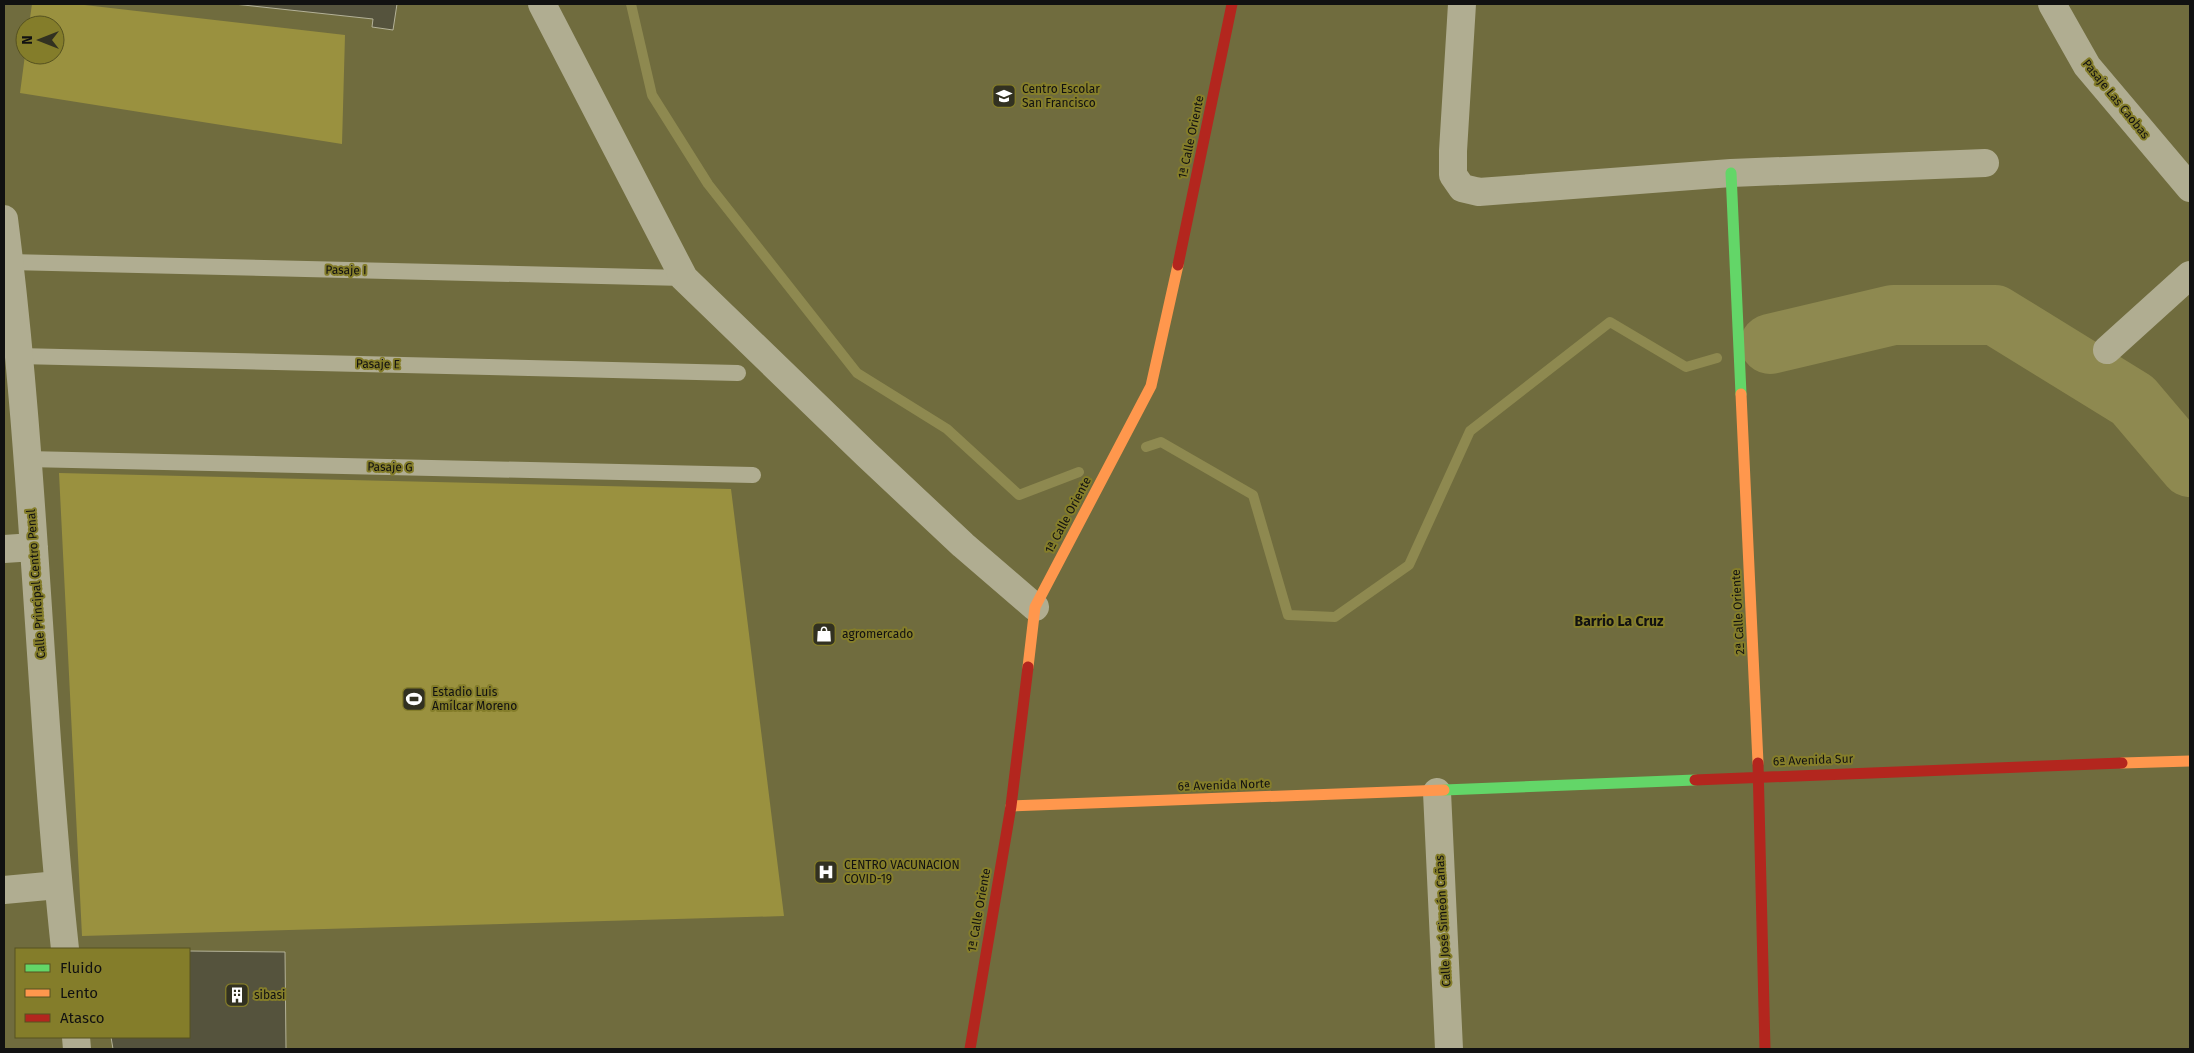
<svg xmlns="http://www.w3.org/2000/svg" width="2194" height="1053" viewBox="0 0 2194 1053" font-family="'Fira Sans',sans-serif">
  <rect width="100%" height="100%" fill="#706c3e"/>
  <path fill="#9a913f" d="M32,4H76L345,35L342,144L20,93L25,55H55V25H29Z
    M59,473L731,489L784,916L82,936Z"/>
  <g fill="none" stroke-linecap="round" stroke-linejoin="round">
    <path stroke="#8e8950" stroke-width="10" d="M631,4L652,95L708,184L857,373L947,429L1019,495L1079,472
      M1146,447L1161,442L1253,495L1288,615L1335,617L1409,565L1470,431L1610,322L1686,367L1717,358"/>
    <path stroke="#8e8950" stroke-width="60" d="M1770,344L1893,315H1995L2133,400L2190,467"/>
  </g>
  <path fill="#55533d" stroke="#b4b298" d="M234,4H397L393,30L372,27L373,19Z
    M189,951L285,952L286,1049H113L111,1037H189Z"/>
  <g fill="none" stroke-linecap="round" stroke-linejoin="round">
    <path stroke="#b0ad91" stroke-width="16" d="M9,262L684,278
      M18,356L738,373
      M26,459L753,475"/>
    <path stroke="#b0ad91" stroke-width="28" d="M542,4L684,278L866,454L963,545L1035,607
      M1462,4L1453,151V175L1462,188L1479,192L1731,173L1985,163
      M2052,4L2087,66L2190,188
      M4,219C35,461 39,706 65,949
      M2107,350L2190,275
      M4,549L34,547
      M1437,792L1449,1049
      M4,890L58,885
      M76,1037L77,1049"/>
    <path stroke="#63d668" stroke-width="11" d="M1731,173L1741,394
      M1444,790L1695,780"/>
    <path stroke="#ff974d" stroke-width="11" d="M1741,394L1758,763
      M1028,667L1035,607L1151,386L1178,265
      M2122,763L2190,761
      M1011,806L1444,790"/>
    <path stroke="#b3261e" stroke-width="11" d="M1178,265L1232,4
      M1758,763L1765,1049
      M1695,780L2122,763
      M970,1049L1011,806L1028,667"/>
  </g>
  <defs>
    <g id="school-square" transform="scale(1.25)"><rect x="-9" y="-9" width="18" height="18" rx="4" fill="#323121" stroke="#847d2a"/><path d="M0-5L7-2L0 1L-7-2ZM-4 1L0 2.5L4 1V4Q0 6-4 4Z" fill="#fff"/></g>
    <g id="shop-square" transform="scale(1.25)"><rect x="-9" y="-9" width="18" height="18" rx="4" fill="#323121" stroke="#847d2a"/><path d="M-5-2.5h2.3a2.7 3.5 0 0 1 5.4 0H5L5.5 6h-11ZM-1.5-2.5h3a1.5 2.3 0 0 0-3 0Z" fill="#fff"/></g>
    <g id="stadium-square" transform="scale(1.25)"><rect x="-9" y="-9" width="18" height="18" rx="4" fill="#323121" stroke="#847d2a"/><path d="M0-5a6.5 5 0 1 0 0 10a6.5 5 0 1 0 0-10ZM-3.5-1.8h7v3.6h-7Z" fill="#fff"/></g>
    <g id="hospital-square" transform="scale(1.25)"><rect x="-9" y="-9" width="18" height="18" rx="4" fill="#323121" stroke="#847d2a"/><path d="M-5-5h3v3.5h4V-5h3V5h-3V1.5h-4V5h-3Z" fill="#fff"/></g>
    <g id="building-square" transform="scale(1.25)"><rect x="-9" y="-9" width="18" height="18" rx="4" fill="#323121" stroke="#847d2a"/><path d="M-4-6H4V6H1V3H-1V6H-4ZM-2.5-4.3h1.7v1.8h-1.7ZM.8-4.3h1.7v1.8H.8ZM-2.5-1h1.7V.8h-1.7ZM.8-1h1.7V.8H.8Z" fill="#fff"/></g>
  </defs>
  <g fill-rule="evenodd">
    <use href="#school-square" x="1004" y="96"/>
    <use href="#shop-square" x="824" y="634"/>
    <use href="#stadium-square" x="414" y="699"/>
    <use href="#hospital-square" x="826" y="872"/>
    <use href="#building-square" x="237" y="995"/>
  </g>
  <g text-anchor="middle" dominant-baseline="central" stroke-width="4" stroke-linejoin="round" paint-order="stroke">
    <g font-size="12" fill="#111" stroke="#847d2a" text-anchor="start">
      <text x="1022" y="89">Centro Escolar<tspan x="1022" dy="14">San Francisco</tspan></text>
      <text x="842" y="634">agromercado</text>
      <text x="432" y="692">Estadio Luis<tspan x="432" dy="14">Amílcar Moreno</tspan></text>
      <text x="844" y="865">CENTRO VACUNACION<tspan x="844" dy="14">COVID-19</tspan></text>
      <text x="254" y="995">sibasi</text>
    </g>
    <g font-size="12" fill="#111" stroke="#847d2a">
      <text transform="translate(2116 99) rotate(51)">Pasaje Las Caobas</text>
      <text transform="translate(1191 137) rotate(-78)">1ª Calle Oriente</text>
      <text transform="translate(346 270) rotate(1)">Pasaje I</text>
      <text transform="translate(378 364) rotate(1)">Pasaje E</text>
      <text transform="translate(390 467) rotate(1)">Pasaje G</text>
      <text transform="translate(1068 515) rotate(-62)">1ª Calle Oriente</text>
      <text transform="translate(36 584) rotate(-94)">Calle Principal Centro Penal</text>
      <text transform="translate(1738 612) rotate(-93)">2ª Calle Oriente</text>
      <text transform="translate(1813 760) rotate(-2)">6ª Avenida Sur</text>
      <text transform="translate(1224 785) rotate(-2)">6ª Avenida Norte</text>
      <text transform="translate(979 910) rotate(-80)">1ª Calle Oriente</text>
      <text transform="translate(1443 921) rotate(-93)">Calle José Simeón Cañas</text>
    </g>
    <g font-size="14" font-weight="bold" fill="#111" stroke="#847d2a">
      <text x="1619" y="621">Barrio La Cruz</text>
    </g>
  </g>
  <rect width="2194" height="1053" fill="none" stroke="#111111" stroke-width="10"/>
  <rect x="15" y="948" width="175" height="90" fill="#847d2a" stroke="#565220"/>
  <rect x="25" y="964" width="25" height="8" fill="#63d668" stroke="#565220"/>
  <text x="60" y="973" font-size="15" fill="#111111">Fluido</text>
  <rect x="25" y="989" width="25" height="8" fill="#ff974d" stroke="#565220"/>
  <text x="60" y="998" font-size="15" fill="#111111">Lento</text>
  <rect x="25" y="1014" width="25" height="8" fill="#b3261e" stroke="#565220"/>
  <text x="60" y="1023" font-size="15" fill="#111111">Atasco</text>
  <g transform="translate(40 40) rotate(270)"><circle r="24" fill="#847d2a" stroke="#565220"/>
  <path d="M0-4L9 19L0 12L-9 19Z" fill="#323121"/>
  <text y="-8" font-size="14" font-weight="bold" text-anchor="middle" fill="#111111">N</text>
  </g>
</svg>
